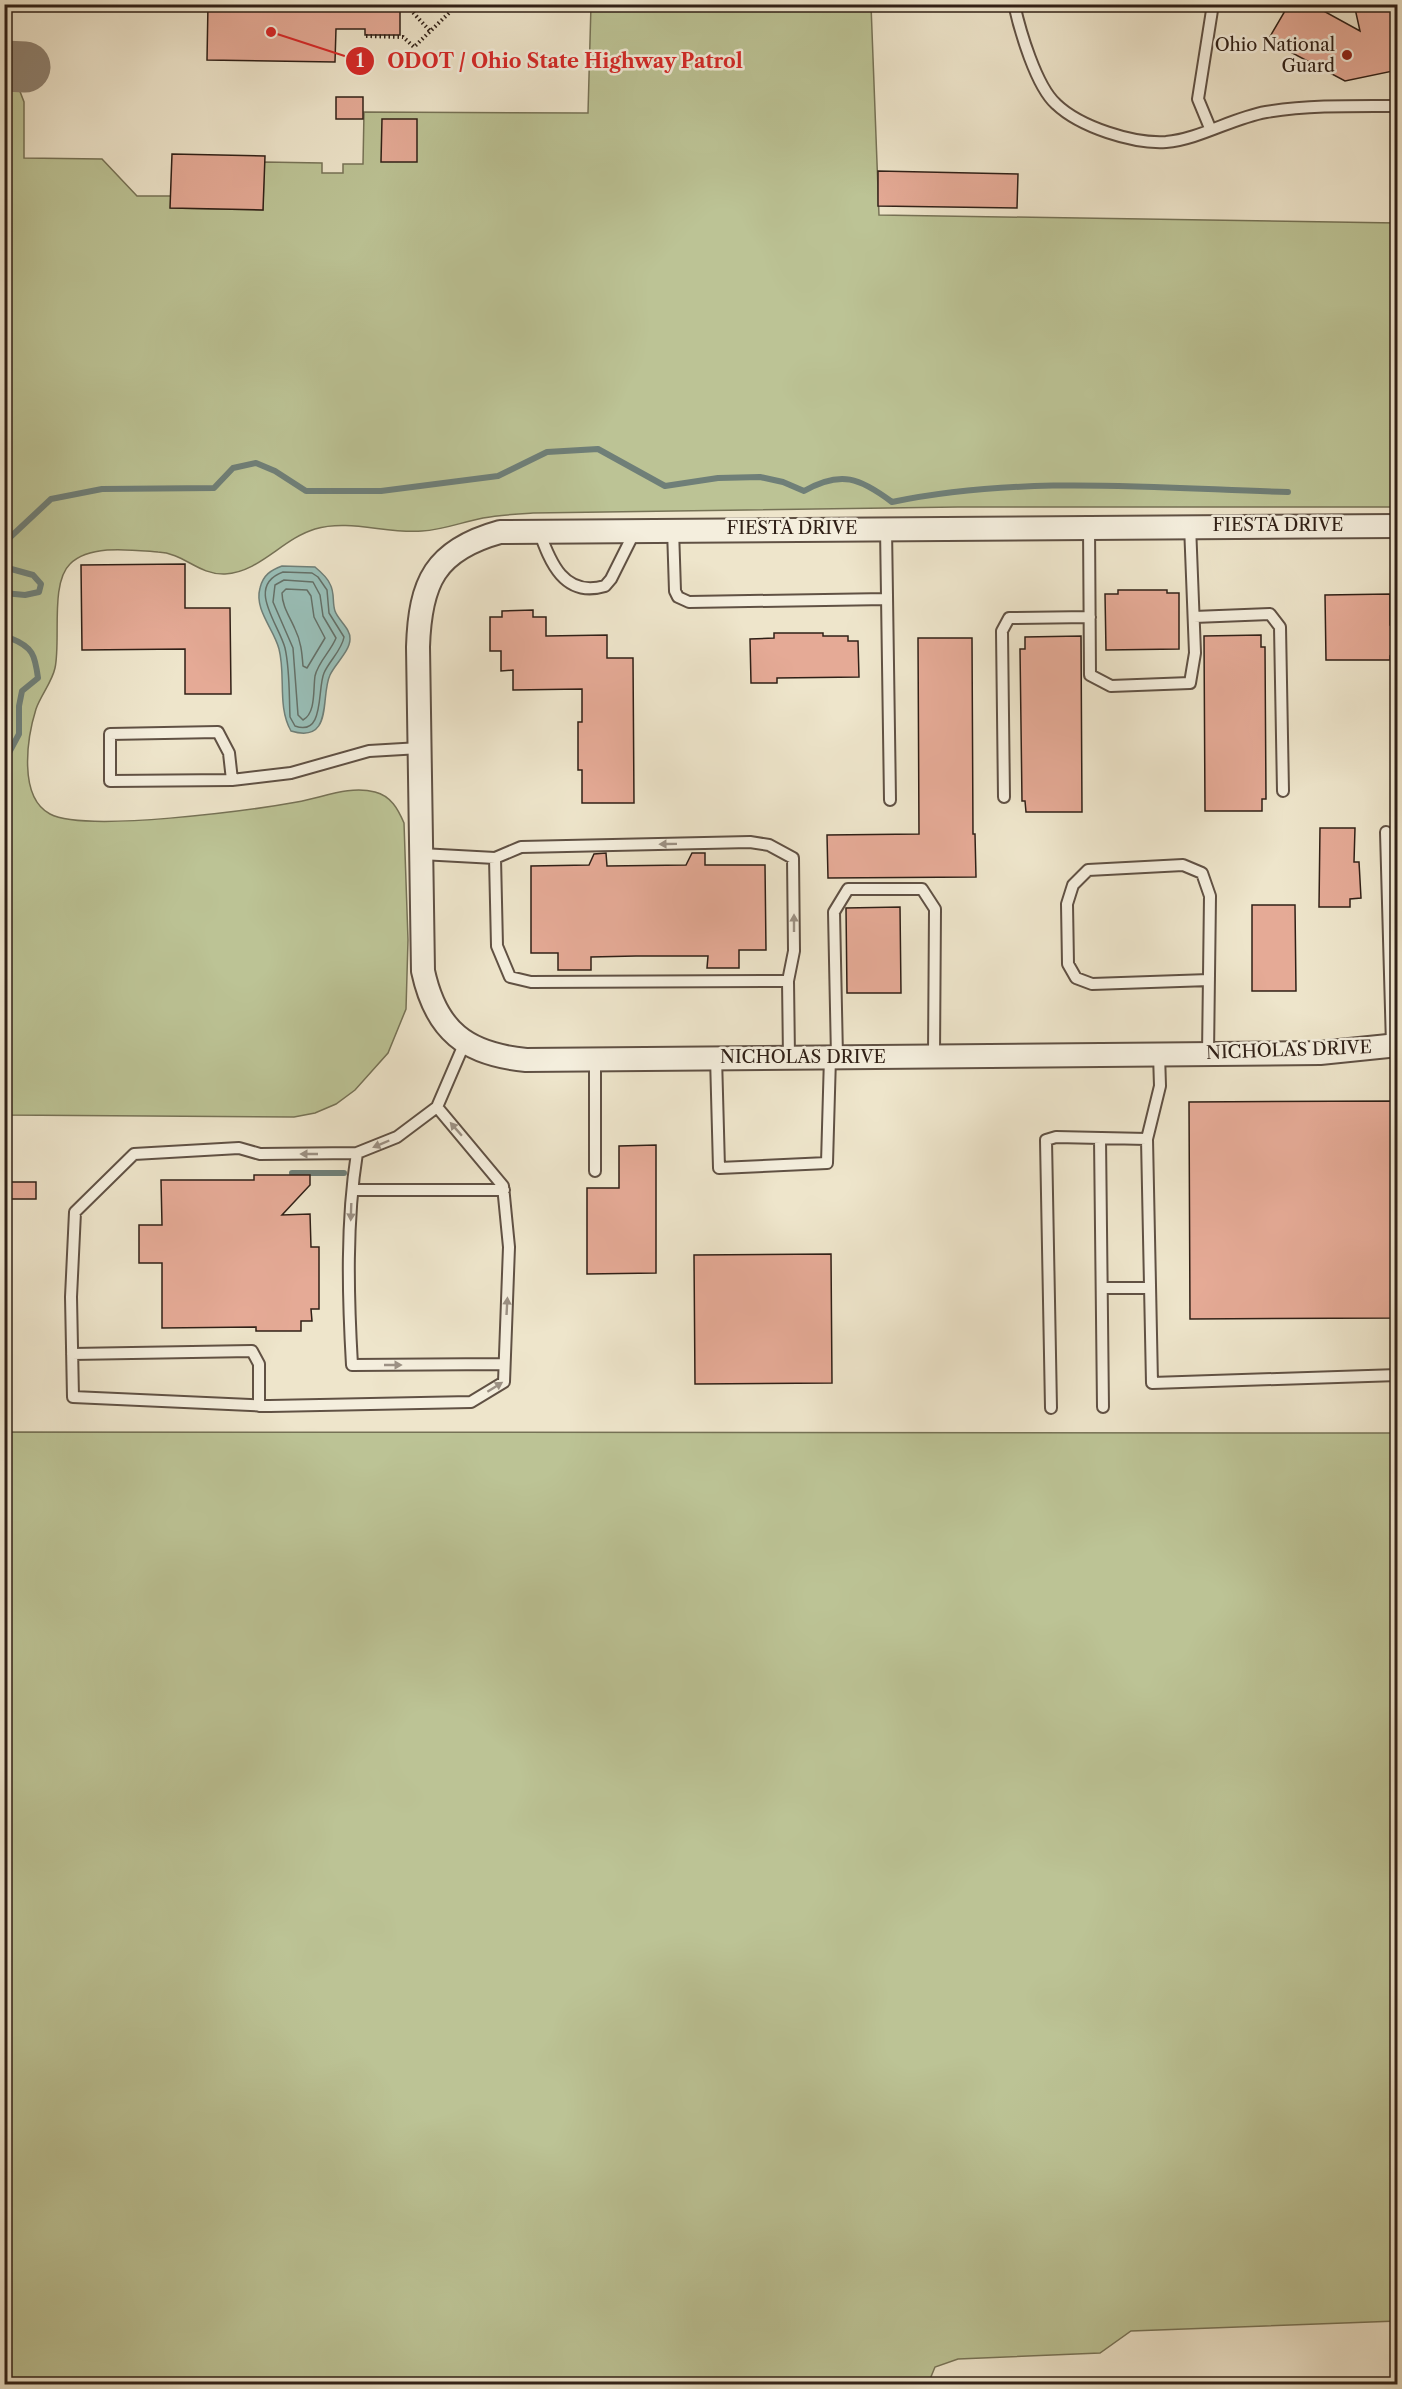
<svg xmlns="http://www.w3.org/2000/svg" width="1402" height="2389" viewBox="0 0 1402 2389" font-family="'Libre Caslon Text',serif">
  <rect width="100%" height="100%" fill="#eee5cb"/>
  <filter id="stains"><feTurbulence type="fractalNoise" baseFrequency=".00333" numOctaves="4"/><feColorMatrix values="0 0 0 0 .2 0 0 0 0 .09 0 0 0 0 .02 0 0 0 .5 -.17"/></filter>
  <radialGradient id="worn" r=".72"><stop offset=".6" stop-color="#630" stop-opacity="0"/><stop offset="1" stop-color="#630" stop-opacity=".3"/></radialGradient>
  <path fill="#bcc395" stroke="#767256" stroke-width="1.5" d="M591,5H871L879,215L1397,223V507H958L533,513C517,514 499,515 483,518C462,522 443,530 422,531C387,534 349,519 315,529C282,539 260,572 225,574C198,575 184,553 158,552C132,550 90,544 70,564C50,583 61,641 55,668C52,682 41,695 36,709C27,738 18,797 50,814C85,833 253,810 297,802C322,798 349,785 375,792C391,796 398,809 404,823L408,940L406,1009L388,1053L355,1090L336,1104L315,1113L294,1117L5,1115L4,85L19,89L24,102V158L102,159L137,196H171V208L263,210L264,162L322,163V173H343V164H363L364,112L588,113Z
    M4,1432L1397,1433V2321L1131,2331L1100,2353L958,2359L935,2367L928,2384H5Z"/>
  <path fill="#99bfb8" stroke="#6f7f78" stroke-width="1.5" d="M282,566L315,567C321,572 327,577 330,584C335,593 332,602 335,611C338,620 351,629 350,639C350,651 335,664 330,675C320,696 334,744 291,731C277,706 286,676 279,649C274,629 254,610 260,588C263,575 271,570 282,566Z"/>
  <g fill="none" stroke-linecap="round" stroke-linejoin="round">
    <path stroke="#647068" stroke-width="1.5" d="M283,572L312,573L318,577L327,590L329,613L344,637C342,650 329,661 324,673C317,689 325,737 295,726L290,717C289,695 290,670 285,648C279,624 245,586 283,572Z
      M284,580L313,582L320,595L323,616L336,638C331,651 318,662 315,676C313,690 316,713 303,720L298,715L293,648L273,602L275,585Z
      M286,589L307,590L311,596L314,617L325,638L307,668L303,666C302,653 301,641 295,629C290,617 282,606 282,593Z"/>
    <path stroke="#6f7f78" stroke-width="6" d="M4,543L51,499L102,489L214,488L233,468L256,463L275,471L306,491H381L498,476L547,452L598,449L665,486L718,478L760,477L783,482L804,491C841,470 860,478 892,502C1022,475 1156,488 1288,492
      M4,567L33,575L41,584L39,592L25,595L4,593
      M4,625L10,638C33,647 35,655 38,678L22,691L19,706V734L4,762
      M292,1173H344"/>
    <path stroke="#8f8271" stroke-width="51" d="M4,66L25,67"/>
  </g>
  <path fill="#e5aa96" stroke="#302017" stroke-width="1.5" d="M208,4H400V35H365V29H336L335,62L207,60Z
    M1289,4H1311L1360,31L1354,4H1398V70L1345,81L1268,40Z
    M336,97H363V119H336Z
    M382,119H417V162H381Z
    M172,154L265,156L263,210L170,208Z
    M878,171L1018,174L1017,208L878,206Z
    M185,564V608H230L231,694H185V649L82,650L81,565Z
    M1118,590H1167V593H1179V649L1106,650L1105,594H1118Z
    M1390,594V625H1398V656H1390V660H1326L1325,595Z
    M533,610V617H546V636L607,635V658H633L634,803H582V770H578V722H582V689L513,690V670L501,671V651H490V617H502V611Z
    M774,633H823V636H848V641H858L859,677L777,678V683H751L750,639L774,638Z
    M1261,635V647H1265L1266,799H1262V811H1205L1204,636Z
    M1081,636L1082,812H1026L1025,801H1022L1020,649H1025V637Z
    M918,638H972L973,834H975L976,877L828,878L827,835L919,834Z
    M1320,828H1355L1354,862H1359L1361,898L1350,899V907H1319Z
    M606,853L607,866L686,865L692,853H705V865H765L766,950H739V968H707L708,956H636L591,957V970H558V953H531V866L589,865L594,854Z
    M1252,905H1295L1296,991H1252Z
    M900,907L901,993H847L846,908Z
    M1398,1101V1318L1190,1319L1189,1102Z
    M656,1145V1273L587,1274V1188H619V1146Z
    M254,1175H310V1185L282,1215L310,1214L311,1247H319V1309H311L312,1321H301V1331H256V1327L162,1328V1263H139V1225H162L161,1180H254Z
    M9,1182H36V1199H9Z
    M831,1254L832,1383L695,1384L694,1255Z"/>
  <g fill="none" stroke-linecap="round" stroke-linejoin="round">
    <g stroke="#605144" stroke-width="14">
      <path id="lane" d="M1014,4C1020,31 1036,86 1056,104C1080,127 1133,144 1166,142C1200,139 1232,118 1266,112C1309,105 1354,106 1398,106
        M1210,128L1198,99L1213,4
        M1089,526L1090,675L1111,686L1190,683L1195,653L1190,525
        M886,528L890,800
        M673,529L675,591L678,597L689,602L887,599
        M539,531C550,562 564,598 605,586L611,579L636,529
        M1194,617L1270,614L1280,627L1283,791
        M232,780L229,753L218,732L110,734V781L232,780L291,773L369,751L420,748
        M1004,797L1002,631L1009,618L1090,617
        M1386,832L1392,1045
        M421,854L495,858L497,946L510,977L531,982L788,981L789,1057
        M495,858L521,847L750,842L769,845L793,858L794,951L788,981
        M1159,1054L1160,1086L1147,1139L1152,1383L1398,1375
        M1208,1054L1210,896L1202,873L1183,865L1088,870L1073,885L1067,904L1068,964L1076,978L1092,984L1209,980
        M716,1057L719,1168L827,1163L830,1057
        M837,1057L834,912L848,889H922L935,909L934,1056
        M437,1107L503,1186L509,1247L504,1382L471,1402L270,1406L73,1397L71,1297L75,1212L134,1154L239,1148L260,1154L357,1153L397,1137L437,1107L465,1042
        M1100,1138L1103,1407
        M357,1153C346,1222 348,1296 352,1365L504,1364
        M595,1171V1059
        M353,1190H504
        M1102,1288H1150
        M72,1354L252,1351L259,1364V1406
        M1051,1408L1046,1140L1056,1137L1147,1139"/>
    </g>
    <g stroke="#605144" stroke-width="26">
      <path id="street" d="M1398,526L500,532C435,550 420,582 418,647L423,971C436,1031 466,1054 526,1060L1320,1053L1398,1045"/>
    </g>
    <path stroke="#302017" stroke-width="4" stroke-dasharray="1.5 3" stroke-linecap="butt" d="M407,6L430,31
      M366,36L403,37L414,47L450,12L453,4"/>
    <use href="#lane" stroke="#f4eedd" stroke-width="10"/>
    <use href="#street" stroke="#f4eedd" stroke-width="22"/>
  </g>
  <defs><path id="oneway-solid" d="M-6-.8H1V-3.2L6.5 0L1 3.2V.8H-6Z" transform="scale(1.5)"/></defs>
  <g fill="#9c9184">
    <use href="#oneway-solid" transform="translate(668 844) rotate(179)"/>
    <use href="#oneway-solid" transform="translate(794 923) rotate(-90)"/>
    <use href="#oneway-solid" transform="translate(456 1129) rotate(-131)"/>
    <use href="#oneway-solid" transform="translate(381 1144) rotate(157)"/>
    <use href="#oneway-solid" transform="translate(309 1154) rotate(180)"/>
    <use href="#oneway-solid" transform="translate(351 1212) rotate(92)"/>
    <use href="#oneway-solid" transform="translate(507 1306) rotate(-87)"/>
    <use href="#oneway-solid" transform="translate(393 1365)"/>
    <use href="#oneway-solid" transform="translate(495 1387) rotate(-32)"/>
  </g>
  <circle fill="#8f2418" stroke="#f4eedd" stroke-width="2" cx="1347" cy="55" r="6"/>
  <g text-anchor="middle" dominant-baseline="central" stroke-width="5" stroke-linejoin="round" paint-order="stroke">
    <g font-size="18" fill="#302017" stroke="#f4eedd" text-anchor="end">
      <text x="1335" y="45">Ohio National<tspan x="1335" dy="21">Guard</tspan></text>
    </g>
    <g font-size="18" fill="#302017" stroke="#f4eedd">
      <text x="1278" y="525">FIESTA DRIVE</text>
      <text x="792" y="528">FIESTA DRIVE</text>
      <text transform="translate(1289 1050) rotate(-2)">NICHOLAS DRIVE</text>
      <text x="803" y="1057">NICHOLAS DRIVE</text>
    </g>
  </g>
  <path fill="none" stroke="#d62828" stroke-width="2" d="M271 32L360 61"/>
  <g fill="#d62828" stroke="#f4eedd" stroke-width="2">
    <circle cx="271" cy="32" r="6"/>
    <circle cx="360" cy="61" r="15"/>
  </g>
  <g font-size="18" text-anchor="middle" font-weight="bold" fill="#fff">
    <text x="360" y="67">1</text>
  </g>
  <g font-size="20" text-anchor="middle" font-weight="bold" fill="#d62828" stroke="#f4eedd" stroke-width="5" stroke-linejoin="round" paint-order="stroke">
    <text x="565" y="68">ODOT / Ohio State Highway Patrol</text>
  </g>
  <rect width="1402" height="2389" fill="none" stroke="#eee5cb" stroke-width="24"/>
  <rect x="6" y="6" width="1390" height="2377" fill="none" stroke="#302017" stroke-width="3"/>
  <rect x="12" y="12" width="1378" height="2365" fill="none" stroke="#302017" stroke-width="1.5"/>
  <rect width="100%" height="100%" filter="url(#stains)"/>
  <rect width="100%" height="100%" fill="url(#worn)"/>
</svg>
